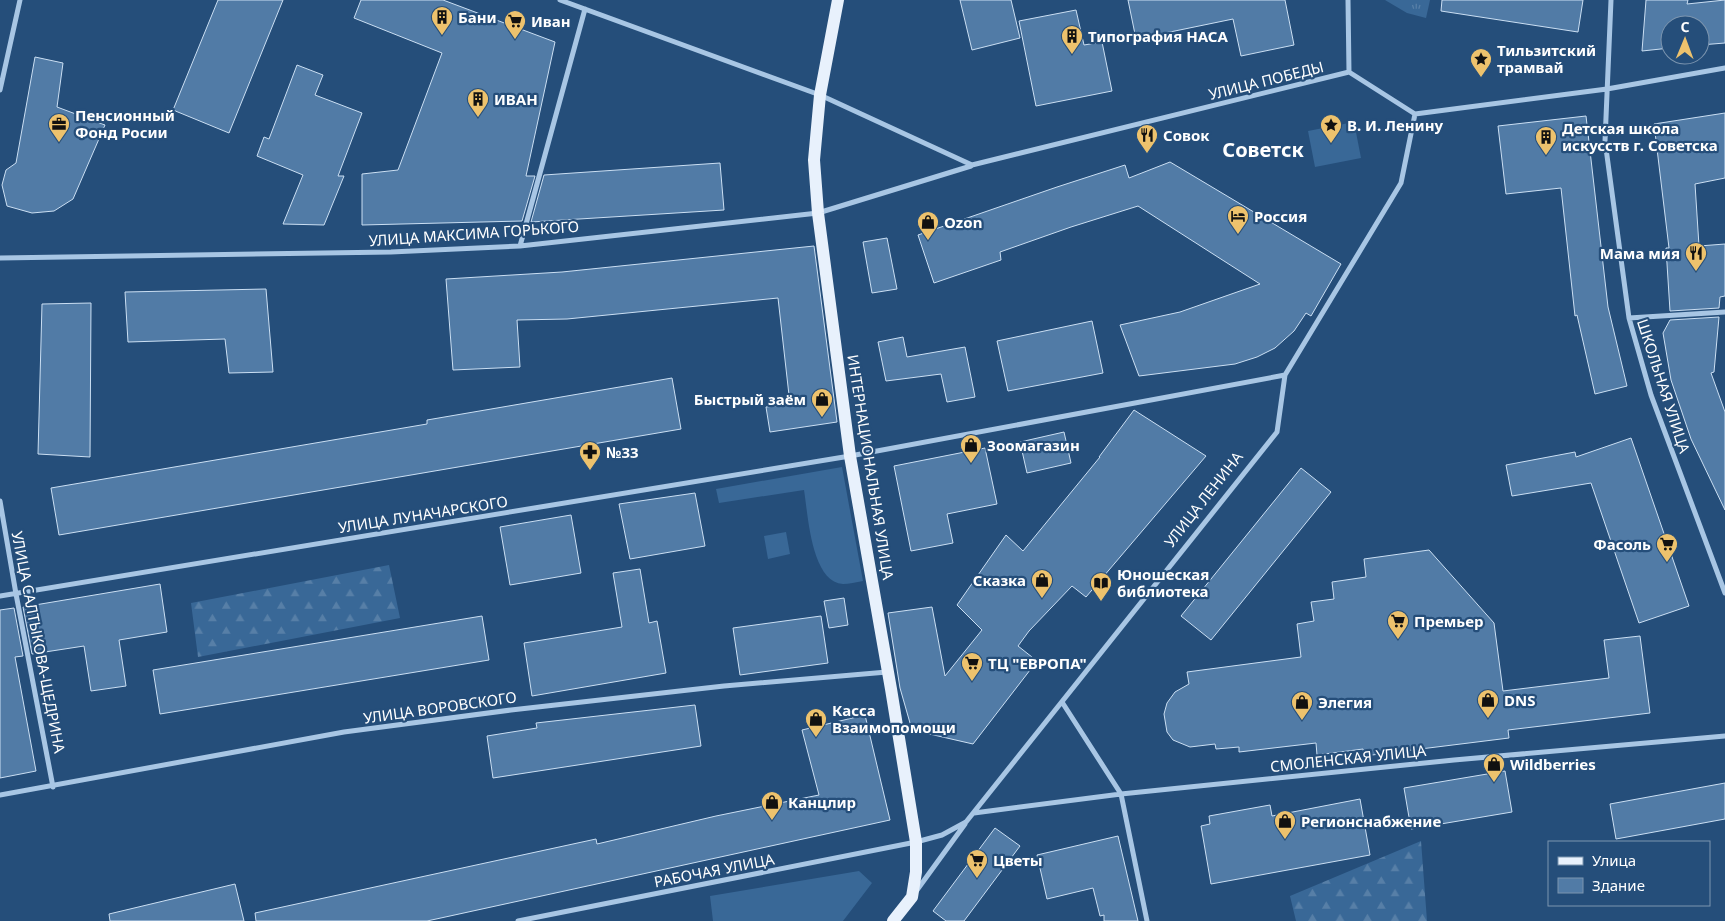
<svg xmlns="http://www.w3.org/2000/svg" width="1725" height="921" viewBox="0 0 1725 921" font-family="'Noto Sans',sans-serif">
  <defs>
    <pattern id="forest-firs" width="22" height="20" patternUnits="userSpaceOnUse" patternTransform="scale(1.25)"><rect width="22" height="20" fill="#396897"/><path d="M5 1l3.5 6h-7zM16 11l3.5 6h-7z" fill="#577fa7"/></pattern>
    <pattern id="park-tufts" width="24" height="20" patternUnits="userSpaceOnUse" patternTransform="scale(1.25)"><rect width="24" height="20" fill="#396897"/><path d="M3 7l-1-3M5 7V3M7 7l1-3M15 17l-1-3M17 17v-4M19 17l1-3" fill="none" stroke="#577fa7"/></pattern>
  </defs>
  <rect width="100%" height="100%" fill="#254e7a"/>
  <path fill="#396897" d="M1354,122L1361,158L1315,167L1308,131Z
    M842,467L863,581C856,582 849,584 843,584C811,582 808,514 804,490L719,503L716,489Z
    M786,532L790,554L768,559L764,536Z
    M859,871L872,883L843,921H713L710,896Z"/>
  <path fill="url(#forest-firs)" d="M389,565L400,618L198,657L191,603Z
    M1421,841L1427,921H1296L1290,896Z"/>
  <path fill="url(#park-tufts)" d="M1385,0H1430L1426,18L1407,13Z"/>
  <path fill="#517ba6" stroke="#cbdff3" d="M218,0H283L229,133L173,110Z
    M361,0H443L555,42L526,176H535L522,221L362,225V174L398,170L442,53L354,18Z
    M960,0H1011L1020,38L972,50Z
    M1128,0H1285L1294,45L1241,56L1233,19L1136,39Z
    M1442,0H1583L1578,32L1441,11Z
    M1646,0H1688L1687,4L1725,0V43L1700,45V25H1670V48L1642,51Z
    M1076,10L1084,45L1102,42L1112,91L1036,106L1019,21Z
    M35,57L63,63L57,107L105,125L73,199L54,211L32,213L7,206L2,185L6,170L16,163Z
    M297,65L323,75L315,95L362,113L338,176H344L324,225L283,224L303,175L257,156L264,137L269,139Z
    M1725,113V178L1695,184L1699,246L1725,244V296L1720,297L1719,308L1670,311L1666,248H1669L1654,124Z
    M1586,116L1608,307L1627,386L1595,394L1577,315L1575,316L1561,188L1506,194L1498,126Z
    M1170,162L1341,264L1311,316L1306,313L1294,331L1275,348L1257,357L1235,364L1139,376L1120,325L1180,312L1260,284L1138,206L1071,227L1000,252L1001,260L934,283L918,235L1057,187L1125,165L1129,178Z
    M720,163L724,210L531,222L544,175Z
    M887,238L897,289L872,293L863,242Z
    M814,246L837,422L770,432L766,407L790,404L778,298L567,319L517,320L520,367L453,370L446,279L562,272Z
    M266,289L273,372L229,373L225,339L128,342L125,292Z
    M91,303L90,457L38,454L42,304Z
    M1719,317L1714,372L1711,373L1725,412V510L1691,439L1671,380L1663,333L1670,320Z
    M1092,321L1103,373L1008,391L997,341Z
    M903,337L907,357L965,347L975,397L947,402L941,374L886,381L878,342Z
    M672,378L681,429L59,535L51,488L427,424V420Z
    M1134,410L1206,456L1086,597L1072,586L1029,631L1018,646L1037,661L973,744L912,730L900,688L888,613L932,607L945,676L982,630L957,605L1006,535L1023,551L1100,457H1099Z
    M1064,432L1071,463L1027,473L1020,442Z
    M1631,438L1689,606L1639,623L1591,483L1512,496L1506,465L1575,452L1576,457Z
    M985,448L997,504L947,514L953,543L911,551L894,466Z
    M1301,468L1331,492L1211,640L1181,616Z
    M695,493L705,546L630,559L619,504Z
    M571,515L581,573L510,585L500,527Z
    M1429,550L1494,623L1503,691L1609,678L1604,640L1640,636L1650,713L1508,730L1509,738L1364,756L1363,749L1317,755L1316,743L1239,752V747L1216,749L1215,744L1190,747L1173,740L1167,732L1164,714L1167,703L1175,692L1189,684L1187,672L1301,657L1297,624L1314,621L1311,602L1334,599L1332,582L1366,577L1364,559Z
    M640,569L649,623L657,621L666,673L532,696L524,643L622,627L613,573Z
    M160,584L167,632L119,640L126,686L91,691L84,646L32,654L23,607Z
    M844,598L848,625L829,628L824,601Z
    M14,608L23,656L15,657L36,771L0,778V610Z
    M482,616L489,660L160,714L153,670Z
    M821,616L828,663L740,675L733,628Z
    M695,705L701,746L493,778L487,736L537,728L536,723Z
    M865,715L890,820L427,921H256L255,913L596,839L597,844L716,816L819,795L802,730Z
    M1505,771L1512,812L1411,829L1404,788Z
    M1725,783V819L1616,839L1610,804Z
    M1360,799L1370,855L1211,884L1201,826L1210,824L1209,816L1270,805L1272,816Z
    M995,828L1020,846L964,921H946L933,911Z
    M1118,836L1138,921H1104V915L1100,916L1093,888L1047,899L1037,855Z
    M235,884L244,921H110L109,914Z"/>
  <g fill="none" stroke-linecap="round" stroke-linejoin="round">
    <path stroke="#a8c6e4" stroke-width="5" d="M560,0L820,95L972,165L1349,72L1415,114L1607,89L1725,68
      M1348,0L1349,72
      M1611,0L1605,141L1629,318L1651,395L1725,593
      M0,90L20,0
      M520,246L585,9
      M0,258L391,252L520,246L818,213L971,166
      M1629,318L1725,312
      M0,501L16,594L53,787
      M0,596L850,456L1285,375
      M1062,702L1121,794L1147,921
      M0,795L344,732L511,710L724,686L887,672
      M974,813L1121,794L1454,760L1725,736
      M917,890L965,824
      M518,921L916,842L942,835L966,822L1277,432L1285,375L1401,183L1415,114"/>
    <path stroke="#e8f1fc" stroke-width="12" d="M838,0L820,95L814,160L818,213L850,456L891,689L916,842V872L912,897L893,921"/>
  </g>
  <defs>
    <g id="building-pin" transform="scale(1.125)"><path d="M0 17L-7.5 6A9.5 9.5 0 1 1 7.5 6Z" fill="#edc26d" stroke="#254e7a"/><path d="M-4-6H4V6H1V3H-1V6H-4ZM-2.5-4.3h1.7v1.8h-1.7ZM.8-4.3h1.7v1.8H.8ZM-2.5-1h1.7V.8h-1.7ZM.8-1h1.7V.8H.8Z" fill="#111"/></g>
    <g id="supermarket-pin" transform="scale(1.125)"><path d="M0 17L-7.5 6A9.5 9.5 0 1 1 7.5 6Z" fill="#edc26d" stroke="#254e7a"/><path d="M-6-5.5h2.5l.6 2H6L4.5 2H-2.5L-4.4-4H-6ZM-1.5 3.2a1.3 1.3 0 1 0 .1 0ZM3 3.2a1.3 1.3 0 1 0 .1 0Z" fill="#111"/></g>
    <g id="sight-pin" transform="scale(1.125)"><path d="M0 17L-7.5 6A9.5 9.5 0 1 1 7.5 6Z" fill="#edc26d" stroke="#254e7a"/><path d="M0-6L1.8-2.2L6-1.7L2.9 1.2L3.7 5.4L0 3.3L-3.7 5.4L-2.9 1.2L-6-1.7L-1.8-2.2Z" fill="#111"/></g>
    <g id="office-pin" transform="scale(1.125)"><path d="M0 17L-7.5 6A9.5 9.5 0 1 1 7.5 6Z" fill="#edc26d" stroke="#254e7a"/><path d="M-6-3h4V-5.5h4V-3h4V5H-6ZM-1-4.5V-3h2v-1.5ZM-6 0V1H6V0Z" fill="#111"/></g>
    <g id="restaurant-pin" transform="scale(1.125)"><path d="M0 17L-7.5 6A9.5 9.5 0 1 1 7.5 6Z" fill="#edc26d" stroke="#254e7a"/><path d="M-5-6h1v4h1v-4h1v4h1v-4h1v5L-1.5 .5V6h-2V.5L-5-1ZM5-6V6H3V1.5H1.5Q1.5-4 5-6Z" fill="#111"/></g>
    <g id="hotel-pin" transform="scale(1.125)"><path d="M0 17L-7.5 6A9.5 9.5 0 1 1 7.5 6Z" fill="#edc26d" stroke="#254e7a"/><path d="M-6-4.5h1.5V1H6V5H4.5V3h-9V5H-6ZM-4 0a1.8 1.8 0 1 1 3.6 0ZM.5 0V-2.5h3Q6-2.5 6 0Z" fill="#111"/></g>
    <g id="shop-pin" transform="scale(1.125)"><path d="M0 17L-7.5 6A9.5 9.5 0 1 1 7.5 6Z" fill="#edc26d" stroke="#254e7a"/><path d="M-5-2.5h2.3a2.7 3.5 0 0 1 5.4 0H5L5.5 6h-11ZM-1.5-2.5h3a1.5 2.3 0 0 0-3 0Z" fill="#111"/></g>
    <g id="pharmacy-pin" transform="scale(1.125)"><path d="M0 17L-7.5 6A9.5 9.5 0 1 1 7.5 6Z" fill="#edc26d" stroke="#254e7a"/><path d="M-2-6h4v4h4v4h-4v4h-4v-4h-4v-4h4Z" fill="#111"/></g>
    <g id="library-pin" transform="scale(1.125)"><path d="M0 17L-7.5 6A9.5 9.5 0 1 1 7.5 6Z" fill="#edc26d" stroke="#254e7a"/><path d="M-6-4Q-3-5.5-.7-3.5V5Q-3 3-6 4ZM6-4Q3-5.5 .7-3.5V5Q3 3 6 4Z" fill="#111"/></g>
  </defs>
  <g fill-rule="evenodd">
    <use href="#building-pin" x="442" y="17"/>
    <use href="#supermarket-pin" x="515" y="21"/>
    <use href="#building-pin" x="1072" y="36"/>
    <use href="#sight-pin" x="1481" y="59"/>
    <use href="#building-pin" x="478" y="99"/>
    <use href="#office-pin" x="59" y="124"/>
    <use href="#sight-pin" x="1331" y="125"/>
    <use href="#restaurant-pin" x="1147" y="135"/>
    <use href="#building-pin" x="1546" y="137"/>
    <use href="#hotel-pin" x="1238" y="216"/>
    <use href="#shop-pin" x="928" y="222"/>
    <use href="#restaurant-pin" x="1696" y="253"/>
    <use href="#shop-pin" x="822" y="399"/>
    <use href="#shop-pin" x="971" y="445"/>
    <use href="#pharmacy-pin" x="590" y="452"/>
    <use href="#supermarket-pin" x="1667" y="544"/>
    <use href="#shop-pin" x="1042" y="580"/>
    <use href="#library-pin" x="1101" y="583"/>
    <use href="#supermarket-pin" x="1398" y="621"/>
    <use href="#supermarket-pin" x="972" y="663"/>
    <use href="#shop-pin" x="1488" y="700"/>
    <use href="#shop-pin" x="1302" y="702"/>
    <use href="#shop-pin" x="816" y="719"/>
    <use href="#shop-pin" x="1494" y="764"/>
    <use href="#shop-pin" x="772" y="802"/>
    <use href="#shop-pin" x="1285" y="821"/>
    <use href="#supermarket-pin" x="977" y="860"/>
  </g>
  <g text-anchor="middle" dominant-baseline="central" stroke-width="4.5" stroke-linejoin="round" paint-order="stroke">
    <g font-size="15" font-weight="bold" fill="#fff" stroke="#254e7a" text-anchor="start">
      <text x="458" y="17">Бани</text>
      <text x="531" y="21">Иван</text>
      <text x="1088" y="36">Типография НАСА</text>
      <text x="1497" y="50">Тильзитский<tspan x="1497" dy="17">трамвай</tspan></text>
      <text x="494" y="99">ИВАН</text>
      <text x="75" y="115">Пенсионный<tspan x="75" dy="17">Фонд Росии</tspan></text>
      <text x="1347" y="125">В. И. Ленину</text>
      <text x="1562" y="128">Детская школа<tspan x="1562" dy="17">искусств г. Советска</tspan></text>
      <text x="1163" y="135">Совок</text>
      <text x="1254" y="216">Россия</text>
      <text x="944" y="222">Ozon</text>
      <text x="1680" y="253" text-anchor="end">Мама мия</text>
      <text x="806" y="399" text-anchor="end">Быстрый заём</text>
      <text x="987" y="445">Зоомагазин</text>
      <text x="606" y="452">№33</text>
      <text x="1651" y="544" text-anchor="end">Фасоль</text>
      <text x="1117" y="574">Юношеская<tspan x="1117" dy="17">библиотека</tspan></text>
      <text x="1026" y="580" text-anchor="end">Сказка</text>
      <text x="1414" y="621">Премьер</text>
      <text x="988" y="663">ТЦ "ЕВРОПА"</text>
      <text x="1504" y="700">DNS</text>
      <text x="1318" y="702">Элегия</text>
      <text x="832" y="710">Касса<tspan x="832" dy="17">Взаимопомощи</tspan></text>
      <text x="1510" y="764">Wildberries</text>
      <text x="788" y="802">Канцлир</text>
      <text x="1301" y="821">Регионснабжение</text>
      <text x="993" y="860">Цветы</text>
    </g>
    <g font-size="15" fill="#fff" stroke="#254e7a">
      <text transform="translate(1266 80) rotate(-14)">УЛИЦА ПОБЕДЫ</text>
      <text transform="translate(474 233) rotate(-4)">УЛИЦА МАКСИМА ГОРЬКОГО</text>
      <text transform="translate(1664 386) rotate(72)">ШКОЛЬНАЯ УЛИЦА</text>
      <text transform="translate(871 467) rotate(81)">ИНТЕРНАЦИОНАЛЬНАЯ УЛИЦА</text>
      <text transform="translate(1203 499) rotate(-52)">УЛИЦА ЛЕНИНА</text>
      <text transform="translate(423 514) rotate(-9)">УЛИЦА ЛУНАЧАРСКОГО</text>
      <text transform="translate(39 642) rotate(79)">УЛИЦА САЛТЫКОВА-ЩЕДРИНА</text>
      <text transform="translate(440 707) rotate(-8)">УЛИЦА ВОРОВСКОГО</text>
      <text transform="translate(1348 758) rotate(-6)">СМОЛЕНСКАЯ УЛИЦА</text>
      <text transform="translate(714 870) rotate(-11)">РАБОЧАЯ УЛИЦА</text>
    </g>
    <g font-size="20" font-weight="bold" fill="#fff" stroke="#254e7a">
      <text x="1263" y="149">Советск</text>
    </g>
  </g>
  <rect x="1548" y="841" width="162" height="65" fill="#254e7a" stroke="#7c95af"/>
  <rect x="1558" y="857" width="25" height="8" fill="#e8f1fc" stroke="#7c95af"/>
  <text x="1592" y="866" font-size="15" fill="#ffffff">Улица</text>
  <rect x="1558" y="878" width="25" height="15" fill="#517ba6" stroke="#7c95af"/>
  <text x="1592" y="891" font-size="15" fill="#ffffff">Здание</text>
  <g transform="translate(1685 40) rotate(1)"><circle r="24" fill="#254e7a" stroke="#7c95af"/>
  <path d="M0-4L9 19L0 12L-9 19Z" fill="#edc26d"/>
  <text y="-8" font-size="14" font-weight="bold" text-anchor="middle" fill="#ffffff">С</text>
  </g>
</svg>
